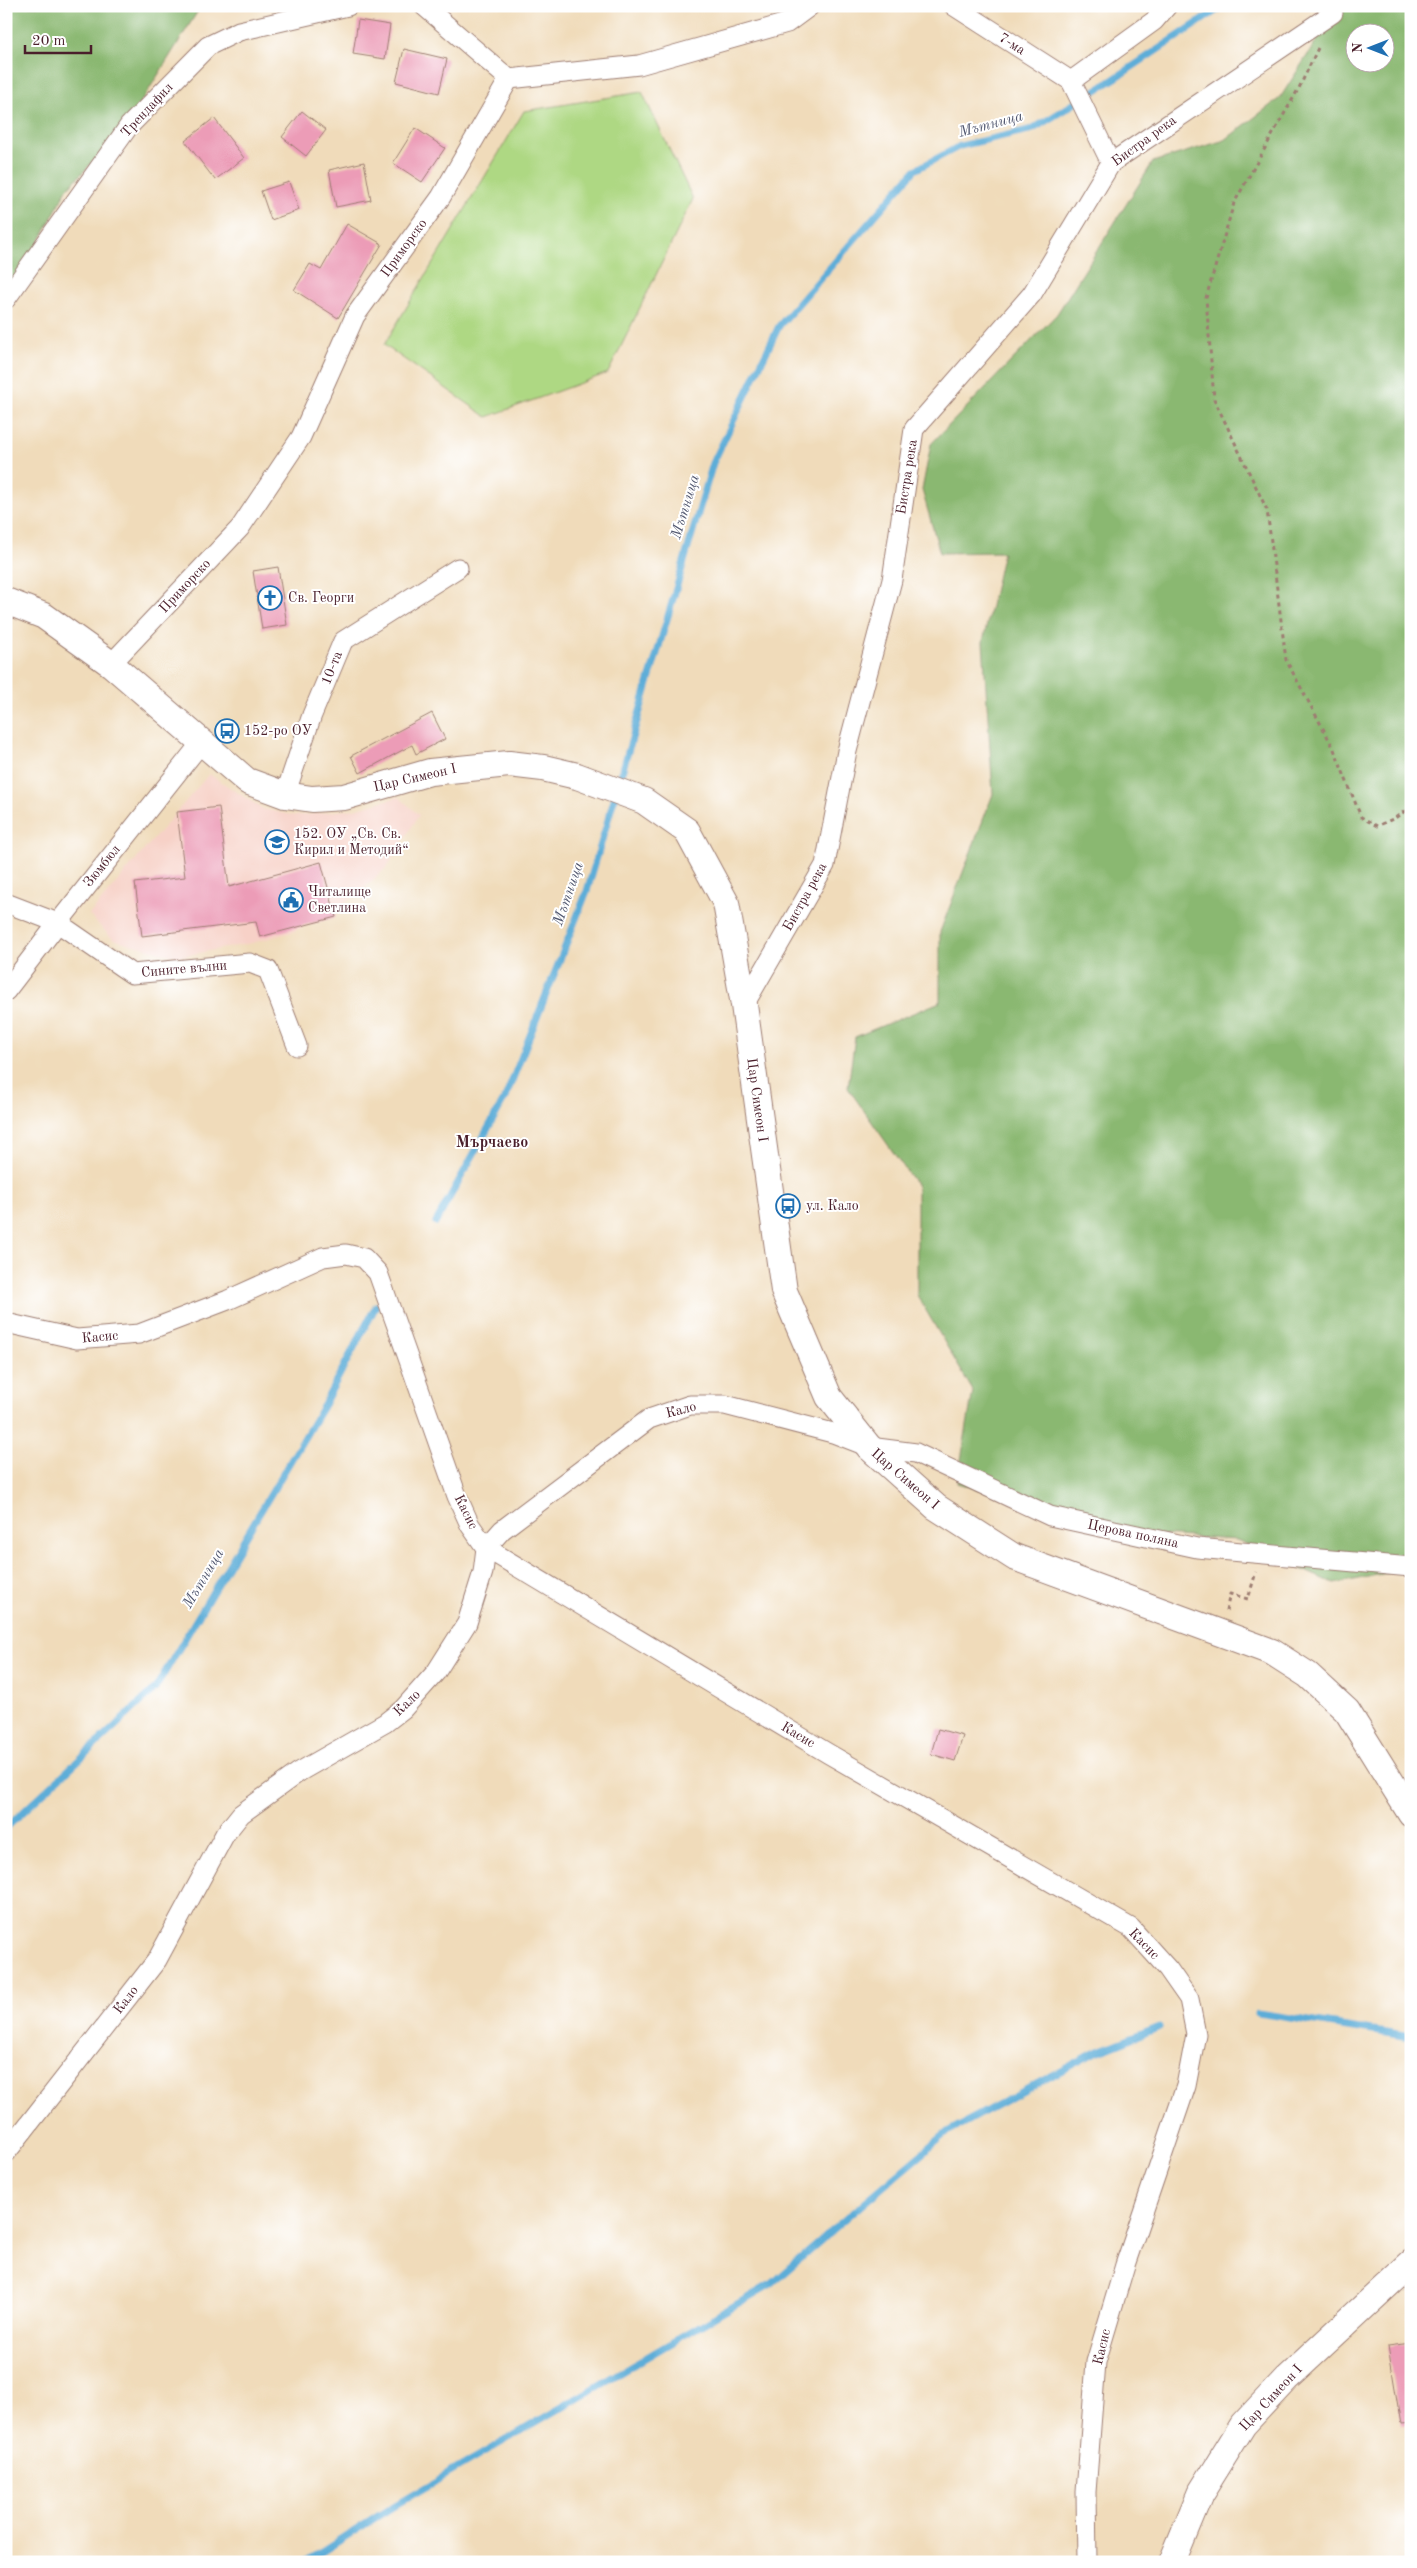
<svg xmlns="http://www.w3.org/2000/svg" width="1417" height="2568" viewBox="0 0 1417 2568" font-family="'Old Standard TT',serif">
  <rect width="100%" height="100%" fill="#fff"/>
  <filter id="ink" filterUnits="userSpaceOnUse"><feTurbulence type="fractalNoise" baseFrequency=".02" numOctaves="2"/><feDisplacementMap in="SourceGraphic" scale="10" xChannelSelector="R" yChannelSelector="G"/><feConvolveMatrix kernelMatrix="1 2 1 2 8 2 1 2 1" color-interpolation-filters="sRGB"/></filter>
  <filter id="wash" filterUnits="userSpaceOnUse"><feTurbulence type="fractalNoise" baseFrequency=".0096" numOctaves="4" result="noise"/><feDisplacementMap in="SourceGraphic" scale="20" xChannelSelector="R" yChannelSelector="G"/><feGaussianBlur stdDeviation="1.12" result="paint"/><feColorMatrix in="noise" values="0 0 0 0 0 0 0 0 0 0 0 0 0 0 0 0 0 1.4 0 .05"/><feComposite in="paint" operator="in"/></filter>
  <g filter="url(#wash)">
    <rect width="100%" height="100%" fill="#f0dbba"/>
    <path fill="#f7d1c7" d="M209,774L263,809L296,816L354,809L399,797L419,815L387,867L356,896L295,931L252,943L177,957L113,939L89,915Z"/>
    <path fill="#aed883" stroke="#7c7c57" d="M642,92L693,199L608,373L487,417L384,345L524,111Z"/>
    <path fill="#8ab871" stroke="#6a6c4e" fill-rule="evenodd" d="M6,6H201L125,128L67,189L6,304Z
      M1339,6H1411V1568L1334,1584L1237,1540L1131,1533L957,1483L973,1391L917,1295V1186L848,1088L855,1037L940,1002V932L993,794L983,642L1003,552L940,553L922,490L931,444L1057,314L1153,162L1225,140L1280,98ZM1354,32H1384V62H1354Z"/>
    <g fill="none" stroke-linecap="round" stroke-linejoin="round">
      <path stroke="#5dadd8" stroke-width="7" d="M436,1222L506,1096L587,891L713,463L779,326L915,170L960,146L1033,129L1114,79L1223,6
        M6,1828L155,1689L322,1408L376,1306
        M1258,2013L1411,2037
        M306,2562L397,2504L771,2284L866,2201L949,2131L1094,2053L1160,2027"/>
    </g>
    <g id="blocks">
      <path fill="#ec9cb7" d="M358,20L390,25L385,59L353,54Z
        M404,49L447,59L439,93L396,82Z
        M302,111L326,130L306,156L282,137Z
        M214,118L244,158L215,180L185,141Z
        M415,128L445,148L422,182L393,163Z
        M364,162L371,200L336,207L329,170Z
        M289,182L299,210L271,220L261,191Z
        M347,224L382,244L338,318L294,290L310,264L321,270Z
        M278,567L287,625L262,629L253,571Z
        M432,713L445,739L416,754L412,745L360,773L351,756Z
        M219,807L229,887L321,862L336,917L260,937L256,922L142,936L135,883L185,877L177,812Z
        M938,1729L963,1736L955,1761L931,1754Z
        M1411,2343V2424L1401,2425L1388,2346Z"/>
    </g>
  </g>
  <g filter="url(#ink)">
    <use href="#blocks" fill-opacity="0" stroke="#9d7d72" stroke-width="1"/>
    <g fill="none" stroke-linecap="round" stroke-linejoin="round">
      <g stroke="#9d7d72" stroke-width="21">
        <path id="street" d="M424,6L509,79
          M954,6L1071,81L1111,163
          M1071,81L1154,21L1167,6
          M6,299L129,126L208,46L239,31L348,6
          M111,664L240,528L301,437L355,316L441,197L509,79L639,65L787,23L810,6
          M285,795L312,715L343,641L458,568
          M6,903L58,923L132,974L250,963L268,970L297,1046
          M6,991L58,923L201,743
          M744,1005L825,865L847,751L892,580L914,429L1032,294L1111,163L1333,13
          M6,1323L77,1339L139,1334L228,1300L323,1257L346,1254L364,1258L378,1273L457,1496L470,1525L486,1548L829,1754L1131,1928L1168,1969L1189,1999L1196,2034L1186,2086L1125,2265L1096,2362L1086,2492L1087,2562
          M6,2153L157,1960L225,1834L241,1814L299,1772L385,1723L403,1709L436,1672L467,1623L483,1572L486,1548L502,1530L649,1419L690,1405H725L833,1433L869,1447L916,1453L1050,1516L1197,1548L1411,1567"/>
      </g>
      <g stroke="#9d7d72" stroke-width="28">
        <path id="secondary" d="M6,601L44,616L111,664L247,781L285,795L312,799L344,797L430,772L509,764L543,768L577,776L644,801L687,831L726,903L744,1005L784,1291L829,1397L869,1447L936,1507L1014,1557L1272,1652L1308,1675L1347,1711L1411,1814
          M1172,2562L1200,2494L1243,2425L1286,2379L1411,2263"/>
      </g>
      <path stroke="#9d7d72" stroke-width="3" stroke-dasharray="4 4" stroke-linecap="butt" d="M1318,48L1300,86L1234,203L1206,298L1214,399L1267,510L1286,660L1333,747L1361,817L1377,826L1395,818L1411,807
        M1226,1611L1230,1594L1248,1599L1256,1572"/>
      <use href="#street" stroke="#fff" stroke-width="19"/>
      <use href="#secondary" stroke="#fff" stroke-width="26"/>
    </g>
  </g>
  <defs>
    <g id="church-ring" transform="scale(1.25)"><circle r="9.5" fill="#fff" stroke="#1f6fb2" stroke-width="1.5"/><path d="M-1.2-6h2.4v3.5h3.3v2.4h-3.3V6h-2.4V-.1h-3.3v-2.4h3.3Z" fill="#1f6fb2"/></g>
    <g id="bus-ring" transform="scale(1.25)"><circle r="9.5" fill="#fff" stroke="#1f6fb2" stroke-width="1.5"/><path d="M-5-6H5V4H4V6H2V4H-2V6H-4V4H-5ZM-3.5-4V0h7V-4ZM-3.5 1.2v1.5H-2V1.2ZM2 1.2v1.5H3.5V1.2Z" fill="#1f6fb2"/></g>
    <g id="school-ring" transform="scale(1.25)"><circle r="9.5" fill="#fff" stroke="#1f6fb2" stroke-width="1.5"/><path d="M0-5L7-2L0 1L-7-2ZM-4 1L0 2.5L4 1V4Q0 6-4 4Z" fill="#1f6fb2"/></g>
    <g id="civic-ring" transform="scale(1.25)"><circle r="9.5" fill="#fff" stroke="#1f6fb2" stroke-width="1.5"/><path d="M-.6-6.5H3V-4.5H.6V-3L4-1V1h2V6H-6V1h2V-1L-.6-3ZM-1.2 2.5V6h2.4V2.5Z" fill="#1f6fb2"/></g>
  </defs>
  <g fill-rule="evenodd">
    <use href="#church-ring" x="270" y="598"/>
    <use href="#bus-ring" x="227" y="731"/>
    <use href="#school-ring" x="277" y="842"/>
    <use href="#civic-ring" x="291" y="900"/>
    <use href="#bus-ring" x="788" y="1206"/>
  </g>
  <g text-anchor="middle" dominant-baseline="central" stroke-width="4" stroke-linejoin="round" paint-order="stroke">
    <g font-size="14" fill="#4a1f2b" stroke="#fff">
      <text transform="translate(1012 44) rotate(33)">7-ма</text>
      <text transform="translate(147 110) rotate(-47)">Трендафил</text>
      <text transform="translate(1144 141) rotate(-36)">Бистра река</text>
      <text transform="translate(404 248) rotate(-54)">Приморско</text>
      <text transform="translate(907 477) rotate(-81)">Бистра река</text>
      <text transform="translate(185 586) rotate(-47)">Приморско</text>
      <text transform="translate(332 668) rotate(-68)">10-та</text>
      <text transform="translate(415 778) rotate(-13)">Цар Симеон I</text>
      <text transform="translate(102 866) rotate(-51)">Зюмбюл</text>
      <text transform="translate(805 897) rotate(-61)">Бистра река</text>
      <text transform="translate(184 969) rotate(-5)">Сините вълни</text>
      <text transform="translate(757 1100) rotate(82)">Цар Симеон I</text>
      <text transform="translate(100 1337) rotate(-5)">Касис</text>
      <text transform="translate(681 1410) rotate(-14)">Кало</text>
      <text transform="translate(905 1479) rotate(41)">Цар Симеон I</text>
      <text transform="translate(466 1512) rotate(64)">Касис</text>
      <text transform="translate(1133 1534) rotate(12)">Церова поляна</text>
      <text transform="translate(407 1703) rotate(-44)">Кало</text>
      <text transform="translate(798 1735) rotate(31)">Касис</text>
      <text transform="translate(1144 1944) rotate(46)">Касис</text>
      <text transform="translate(126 2000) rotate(-53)">Кало</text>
      <text transform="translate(1102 2347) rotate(-76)">Касис</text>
      <text transform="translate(1271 2398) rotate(-47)">Цар Симеон I</text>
    </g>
    <g font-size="14" fill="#4a1f2b" stroke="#fff" text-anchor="start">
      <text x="288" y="598">Св. Георги</text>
      <text x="244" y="731">152-ро ОУ</text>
      <text x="294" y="834">152. ОУ „Св. Св.<tspan x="294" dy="16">Кирил и Методий“</tspan></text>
      <text x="308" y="892">Читалище<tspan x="308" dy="16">Светлина</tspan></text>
      <text x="806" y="1206">ул. Кало</text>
    </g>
    <g font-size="15" font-style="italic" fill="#525870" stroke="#fff">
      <text transform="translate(991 125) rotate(-15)">Мътница</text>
      <text transform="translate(686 507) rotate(-73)">Мътница</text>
      <text transform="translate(569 894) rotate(-71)">Мътница</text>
      <text transform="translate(204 1579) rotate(-59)">Мътница</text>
    </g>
    <g font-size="16" font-weight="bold" fill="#4a1f2b" stroke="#fff">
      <text x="492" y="1143">Мърчаево</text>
    </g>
  </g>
  <rect width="1417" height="2568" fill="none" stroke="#fff" stroke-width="25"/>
  <g transform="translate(1370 48) rotate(270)"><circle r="24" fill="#ffffff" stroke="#b7a5aa"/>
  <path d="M0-4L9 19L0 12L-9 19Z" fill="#1f6fb2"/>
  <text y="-8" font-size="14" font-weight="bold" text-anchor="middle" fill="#4a1f2b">N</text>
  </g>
  <path d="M25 45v8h66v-8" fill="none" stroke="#4a1f2b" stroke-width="2.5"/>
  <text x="32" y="45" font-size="15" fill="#4a1f2b" stroke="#ffffff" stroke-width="4" paint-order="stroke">20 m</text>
</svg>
